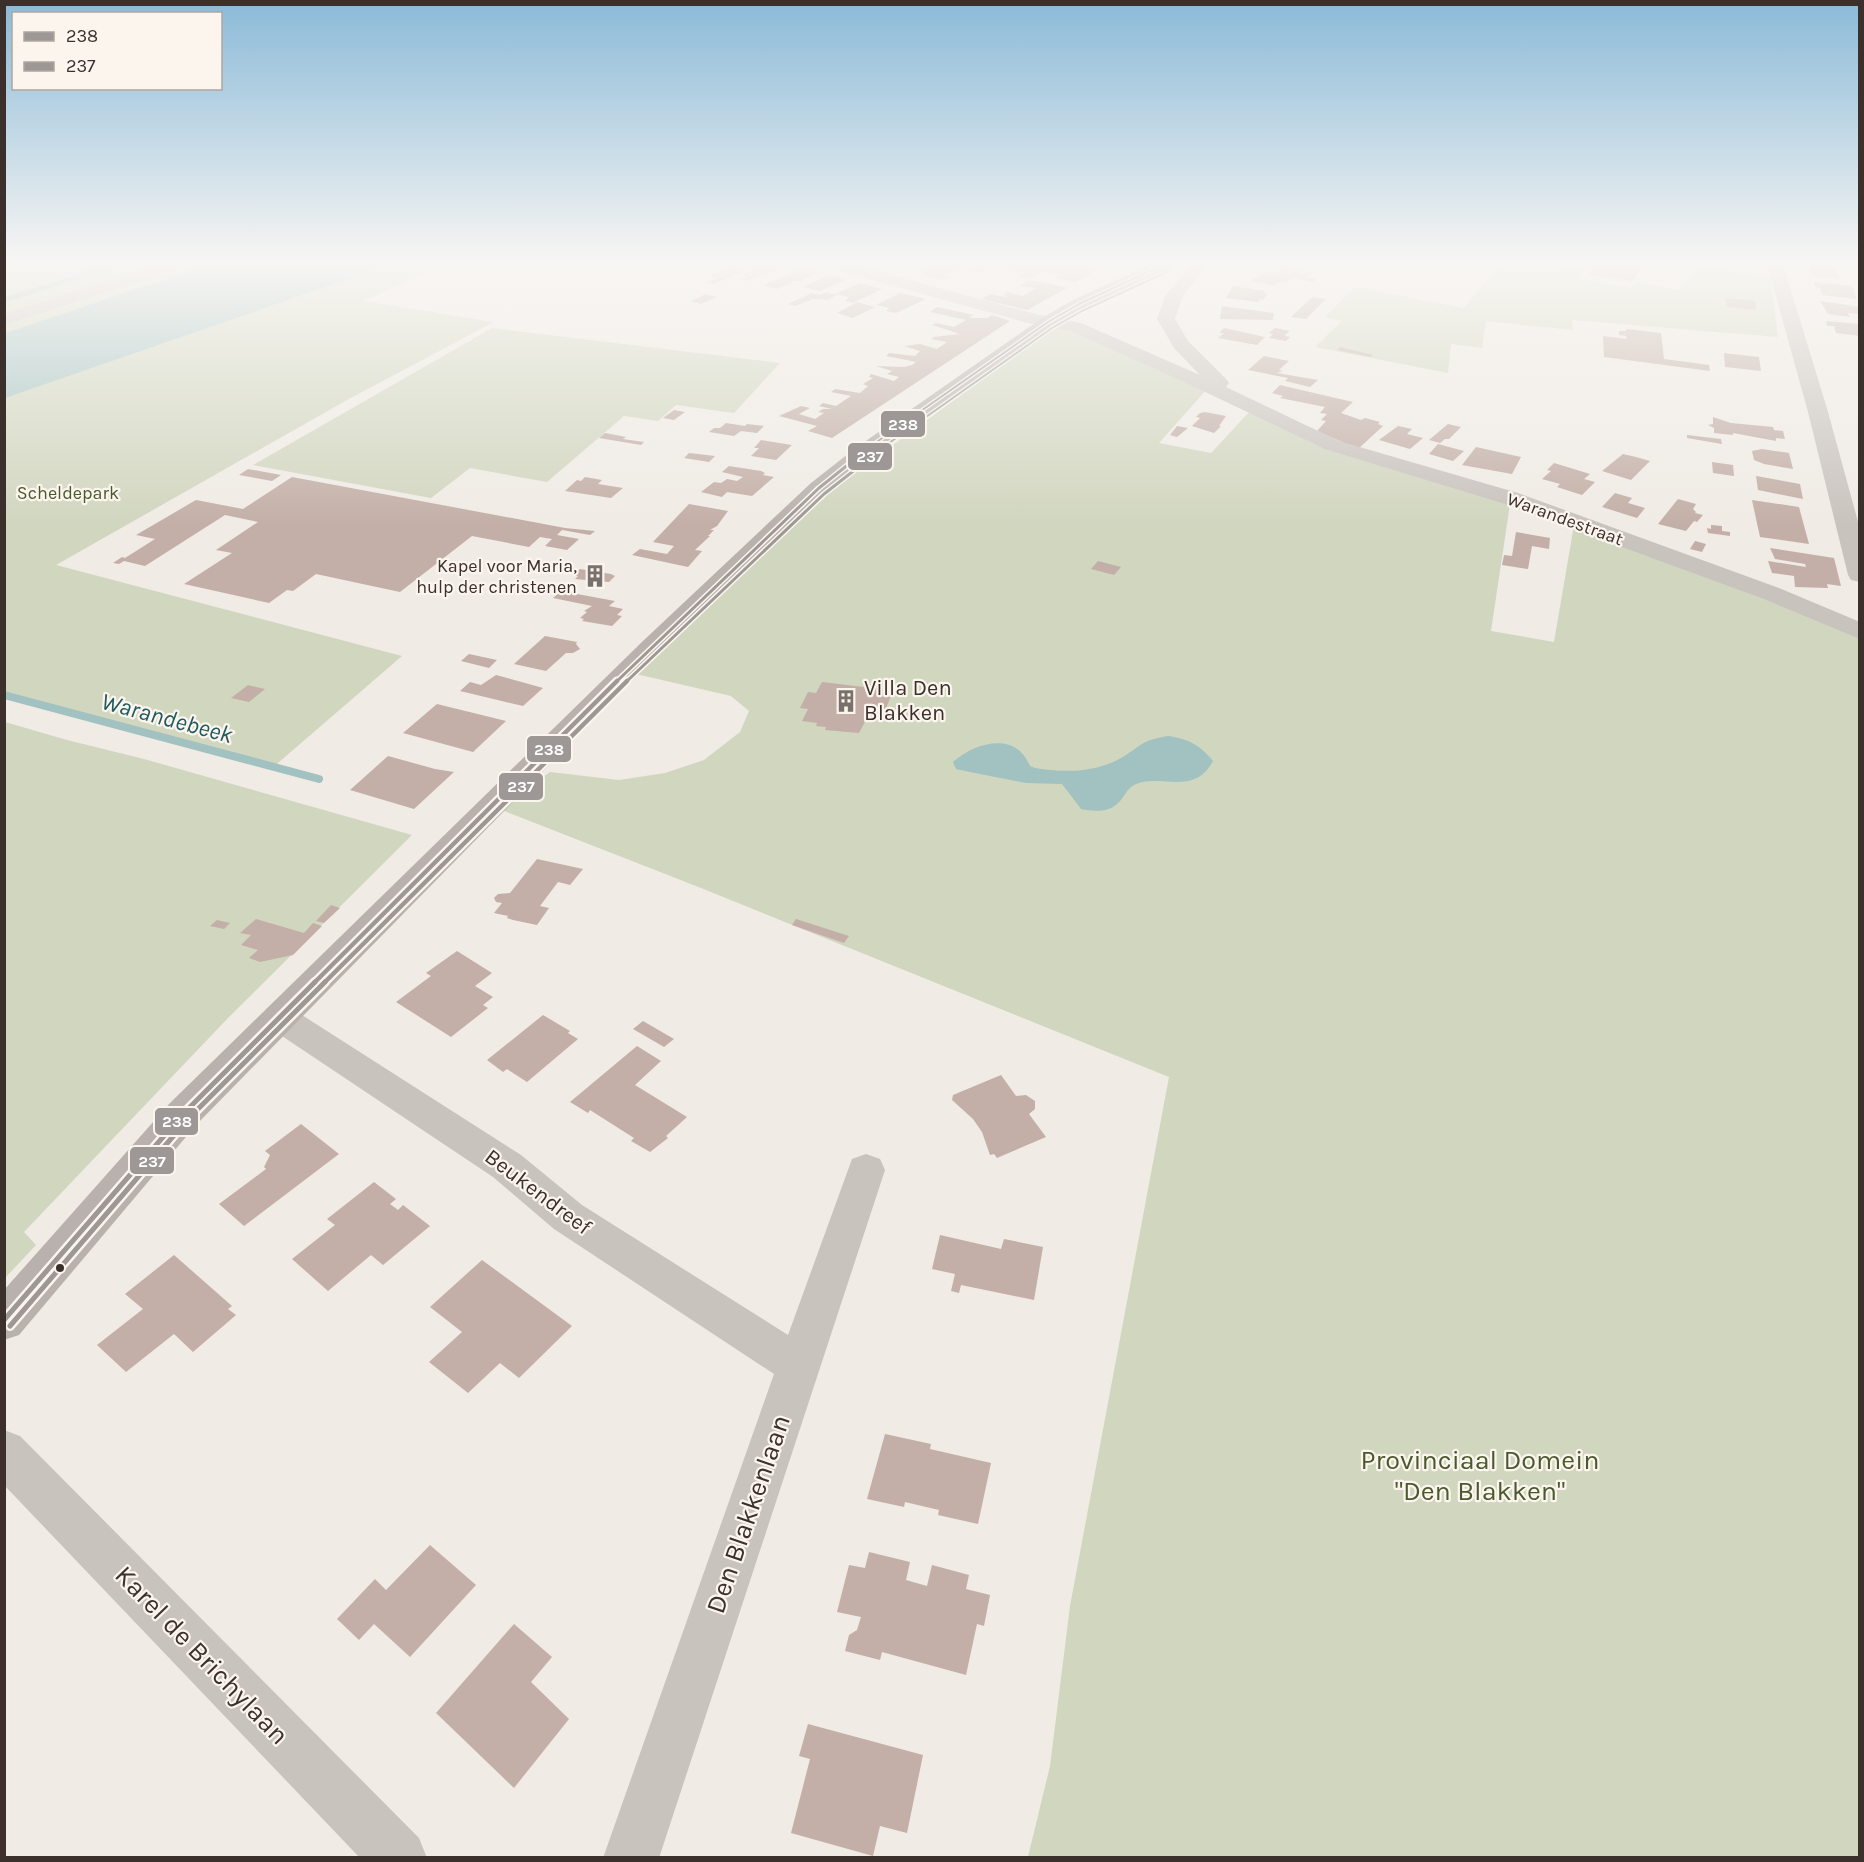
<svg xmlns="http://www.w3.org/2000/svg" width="1864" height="1862" viewBox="0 0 1864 1862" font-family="Karla,sans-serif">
  <rect width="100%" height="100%" fill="#f0ebe5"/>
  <path fill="#d1d6bf" d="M5,264H210L5,333Z
    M384,264H442L364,301L494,322L347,400L56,565L402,656L271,769L5,693L4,398L349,279Z
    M1504,264H1557L1587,270L1576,278L1631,289L1637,283L1681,290L1695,267L1770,276L1778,337L1572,320L1573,330L1486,321L1482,348L1451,344L1448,373L1315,347L1342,321L1325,317L1355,287L1464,308L1492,274Z
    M1056,325L1086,333L1208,388L1159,443L1211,453L1251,410L1510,504L1491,631L1554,642L1574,525L1859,636V1857H1028L1050,1766L1070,1606L1169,1077L701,888L499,809L550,772L619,780L665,773L704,760L740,732L749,711L731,696L636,674L832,490Z
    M492,328L780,363L734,413L676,405L658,421L624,416L547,482L470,468L431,498L253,465Z
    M5,722L67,740L144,759L412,835L228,1018L24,1232L36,1245L5,1278Z"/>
  <path fill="#a1c2c1" d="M210,264H384L349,279L5,398V333Z
    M1168,736C1189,739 1200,745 1213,761C1194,796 1164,774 1136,784C1125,789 1125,798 1117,804C1107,813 1093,811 1081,809L1062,784L1026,783L965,771L956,769L953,762C976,742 1016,731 1030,766L1035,768C1066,773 1098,773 1126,755C1144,743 1144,740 1168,736Z"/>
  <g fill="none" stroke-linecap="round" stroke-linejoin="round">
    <path stroke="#a1c2c1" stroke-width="5" d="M4,300L120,264"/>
    <path stroke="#a1c2c1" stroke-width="8" d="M4,695L319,779"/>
  </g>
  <path fill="#c3afa7" d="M722,264H740L732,268L745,271L714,284L707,282L717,278L708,276L730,267Z
    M758,264H786L790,266L746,281L740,280L747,277L742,275L753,270L748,269Z
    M940,264H956L965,267L944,276L950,277L942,280L922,275L925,273L920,272Z
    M980,264H1041L1055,268L1062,264H1072L1097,270L1076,282L1055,278L1060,275L1044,272L1030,279L1017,276L1023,273L995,267L980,273L967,270Z
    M1597,264L1615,266L1616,264H1645L1632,281L1588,275Z
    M1809,265L1835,268L1839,279L1812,276Z
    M1284,267L1312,273L1307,277L1316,279L1314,282L1292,278L1286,282L1277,283L1274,286L1250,281L1264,272L1275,274Z
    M802,269L817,272L801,281H790L792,283L776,289L763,285Z
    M829,275L846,280L820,291L803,287Z
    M1028,281H1036L1067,288L1027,310L981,299L990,294L1006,297L1008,296L1003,295L1007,292L1022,296L1036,288L1020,286Z
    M1814,282L1852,286L1857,299L1822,295L1820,288L1815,287Z
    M860,283L882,289L853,303L845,301L849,297L835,294Z
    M1233,286L1265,291L1263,293L1267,294L1263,300L1260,299L1258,302L1226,298Z
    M827,292L837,295L827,300L813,299L795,306L788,304L812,293L820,295Z
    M900,293L926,299L896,313L886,311L889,308L876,305Z
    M706,294L717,297L701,304L690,301Z
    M1312,297L1326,299L1306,319L1291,317Z
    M1725,298L1755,301L1756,310L1727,307Z
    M1820,301L1860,307V314L1848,313L1850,317L1828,314Z
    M857,302L875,307L853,318L837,313Z
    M1222,306L1274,313L1273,320L1220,319Z
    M937,307L974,315L969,317L972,318H987L992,315L1010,321L832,438L808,431L817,426L779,416L801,406L810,408L799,414L815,419L824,413L818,412L823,409H832L819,406L823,403L836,406L851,396L831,392L835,389L860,393L868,386L863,384L873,378L869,377L871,374L894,381L899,377L887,374L892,371L876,366L904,367L912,365L916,362L886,356L889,353L915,356L920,351L904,346L920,344L937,349L947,342L931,339L934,337L960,334L932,325L936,323L954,327L966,320L930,312Z
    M1826,321L1860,324V336L1836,333L1834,326H1827Z
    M1224,328L1265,337L1257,345L1218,338L1224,333H1219Z
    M1275,328L1290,331L1284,336L1290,337L1286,341L1269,338L1273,334L1269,333Z
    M1626,329L1661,333L1664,359L1709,365L1710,371L1604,357L1603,336L1627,339L1626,336L1619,335V331H1626Z
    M1340,347L1373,355L1371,357L1337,350Z
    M1724,353L1759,357L1761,371L1725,367Z
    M1264,356L1289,361L1279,370L1283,371L1277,373L1318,380L1310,387L1285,381L1288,378L1248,370Z
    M1280,385L1353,402L1341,413L1361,420L1365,418L1380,422L1378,424L1383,426L1358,449L1317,431L1326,421L1321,420L1327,414L1320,413L1325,407L1280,398L1283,396L1272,393Z
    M674,410L685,412L674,420L663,418Z
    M1205,412L1226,416L1219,426H1221L1214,433L1192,426L1200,418L1196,417L1200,413Z
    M1713,417L1731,423L1773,427L1774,430L1783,431L1785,439L1776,438V441L1733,433V435L1714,433V428L1708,425L1713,424Z
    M726,423L745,426L747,424L764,426L757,433L741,431L734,436L709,432L714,428H720Z
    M1448,424L1461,427L1449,439H1445L1440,443L1429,440Z
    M1177,426L1188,428L1177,437L1170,435Z
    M1398,426L1412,429L1407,434L1423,438L1410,449L1379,440Z
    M605,433L626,437L623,439L644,442L641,445L599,438Z
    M1687,435L1721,439L1722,444L1687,438Z
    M761,440L792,445L776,460L751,456L759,448H754Z
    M1438,444L1464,451L1453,461L1429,454Z
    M1476,447L1521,457L1512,474L1462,465Z
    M1762,449L1789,453L1793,469L1764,464L1754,460L1752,451Z
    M689,453L698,454L715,456L709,462L684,458Z
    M1623,454L1636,457L1650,461L1631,480L1602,471Z
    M1712,462L1733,465L1734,476L1713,473Z
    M1554,463L1590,474L1584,479L1595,482L1582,495L1557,487L1560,484L1542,479L1551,471L1547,470Z
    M729,466L761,471L765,473L763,475L774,477L752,496L727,492L722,497L701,492L714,482L721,483L727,479L737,481L743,477L722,472Z
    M248,469L281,475L272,481L239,475Z
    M1756,476L1800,484L1803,499L1758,490Z
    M292,477L565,528L595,531L590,535L562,530L557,535L579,539L567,550L545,546L552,539L540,537L529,547L472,536L400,592L316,574L293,591L287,590L269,603L184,584L232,553L216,550L258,522L225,515L145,566L124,561L119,564L113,563L122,557L125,558L155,539L136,535L196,500L243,509Z
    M585,477L602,480L598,484L623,488L611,498L565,491L577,480L581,481Z
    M1615,493L1632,498L1628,503L1645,508L1637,518L1602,507Z
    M1678,499L1696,504L1693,509L1696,512L1695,513L1703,515L1697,522L1694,521L1686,531L1658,524Z
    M1752,500L1799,507L1809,544L1760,537Z
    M689,504L728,511L717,526L710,530H714L708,536H710L695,550L702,551L688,567L632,555L640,549L667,554L674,546L653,542Z
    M1711,525L1722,526V531L1730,532V536L1708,533L1707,528L1711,529Z
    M1516,532L1550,538L1549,549L1532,546L1528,569L1502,565L1504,555L1512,556Z
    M1695,541L1706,544L1702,552L1690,549Z
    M1770,548L1834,558L1841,586L1827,584L1828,588L1795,587L1794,576L1772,573L1768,561L1806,567L1805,564L1775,559Z
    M1098,561L1121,567L1114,575L1091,569Z
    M580,569L611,574L615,576L609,582L575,579L578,576L573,575Z
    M561,591L615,601L609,606L623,609L617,615L622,616L612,626L582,621L584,619L580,618L587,612L584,611L592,606L553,598Z
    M545,636L577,642L576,644L580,649L573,653H566L546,671L514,664Z
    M469,654L497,660L489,668L461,661Z
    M496,675L543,688L523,706L460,691L470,682L481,685Z
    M822,682L864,687V683L879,685L878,689L893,691L882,718L868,716L859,733L825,730L826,727L816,726L817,723L802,721L808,709L800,708L808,692L816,693Z
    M248,685L265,689L249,702L231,698Z
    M437,704L506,721L473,752L403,733Z
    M388,756L435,769L454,772L414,809L350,790Z
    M537,859L583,869L570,885L558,882L540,906L549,908L537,925L513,920L507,918L508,916L494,913L502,903L496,902L494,898L498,894L510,893Z
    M331,905L340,908L324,923L316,921Z
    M256,919L304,933L313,923L322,926L293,955L260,962L249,958L258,950L241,945L251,935L240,933Z
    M796,919L849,936L844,943L792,925Z
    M217,920L230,923L224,929L210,926Z
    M457,951L492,973L475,986L493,997L483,1005L488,1008L451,1037L396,1002L431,976L426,973Z
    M543,1015L570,1031L568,1033L578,1039L527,1082L507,1069L503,1072L487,1060Z
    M643,1021L674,1039L664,1047L633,1029Z
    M637,1046L661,1061L635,1085L687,1117L666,1136L668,1138L650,1152L631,1141L634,1138L590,1110L588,1113L570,1102Z
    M1001,1075L1016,1096L1026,1095L1035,1101V1109L1029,1114L1046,1137L997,1158L994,1154L990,1155L982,1132L973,1119L952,1100L953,1095Z
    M301,1124L339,1154L244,1226L219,1204L266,1169L264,1167L270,1155L265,1151Z
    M374,1182L396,1199L390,1204L398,1210L403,1205L430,1226L383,1265L371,1255L328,1291L292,1259L335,1225L327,1219Z
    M940,1235L1001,1249L1004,1239L1043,1247L1034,1300L961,1285L959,1293L951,1291L955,1274L932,1269Z
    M174,1255L232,1306L228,1309L236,1315L193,1352L174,1334L126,1372L97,1345L143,1309L125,1294Z
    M482,1260L572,1326L519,1378L500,1363L468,1393L429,1362L462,1332L430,1307Z
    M885,1434L931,1444L930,1449L991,1463L978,1524L938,1515L939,1510L905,1502L904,1507L867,1499Z
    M430,1545L476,1585L410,1657L374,1624L359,1640L337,1619L375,1579L386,1590Z
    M869,1552L910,1562L906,1580L927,1586L932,1565L969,1575L966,1589L990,1595L984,1626L977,1624L966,1675L882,1652L880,1660L845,1651L849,1635L857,1630L861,1617L837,1612L849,1565L865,1568Z
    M514,1624L552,1657L531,1682L569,1719L514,1788L436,1713Z
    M808,1724L923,1755L907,1833L880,1826L873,1856L791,1833L810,1759L799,1756Z"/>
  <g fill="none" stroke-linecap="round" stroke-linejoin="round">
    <path fill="#c9c3be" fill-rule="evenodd" d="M161,264H187L185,267L4,325V314Z
      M823,264H851L1036,314L1081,323L1200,375L1174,348L1157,319L1166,294L1189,269L1186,264H1202L1205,269L1183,295L1175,319L1188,341L1226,379L1229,383L1226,387L1339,441L1518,493L1779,588L1860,622V639L1761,598L1502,503L1325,449L1180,380L1070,331L1028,323L825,267Z
      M1767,264H1783L1828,412L1860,529V582L1851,580L1848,575L1808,412Z
      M279,1004L291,1008L521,1155L582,1205L788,1335L852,1159L866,1154L880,1159L885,1170L659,1858H603L774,1374L554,1229L493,1177L267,1026L261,1017L267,1008Z
      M4,1430L20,1436L419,1838L427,1858H360L4,1485Z"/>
    <path fill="#b8b1ad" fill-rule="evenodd" d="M1152,264H1174L1172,267L1085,308L1054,326L867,458L827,493L661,651L196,1125L19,1335L4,1340V1290L170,1103L643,641L811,483L853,450L1042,318L1073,300Z"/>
    <g stroke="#fbf5ee" stroke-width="4.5">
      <path id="bus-1-far3" d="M868,448L1048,322L1079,304L1165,264"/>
    </g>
    <g stroke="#fbf5ee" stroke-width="6">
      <path id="bus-1-far2" d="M615,683L819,488L870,447"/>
    </g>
    <g stroke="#fbf5ee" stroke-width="9">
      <path id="bus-1-far1" d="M314,983L617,681"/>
    </g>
    <g stroke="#fbf5ee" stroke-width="10">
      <path id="bus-1" d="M4,1320L183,1114L315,982"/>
    </g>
    <g stroke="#fbf5ee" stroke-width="4.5">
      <path id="bus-2-far3" d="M882,448L1052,328L1082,311L1169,271"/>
    </g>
    <g stroke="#fbf5ee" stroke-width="6">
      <path id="bus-2-far2" d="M625,683L824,494L884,447"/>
    </g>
    <g stroke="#fbf5ee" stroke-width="9">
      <path id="bus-2-far1" d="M324,983L627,681"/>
    </g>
    <g stroke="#fbf5ee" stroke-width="10">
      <path id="bus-2" d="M10,1326L188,1119L325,982"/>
    </g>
    <use href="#bus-1-far3" stroke="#9d9895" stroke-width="2"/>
    <use href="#bus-1-far2" stroke="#9d9895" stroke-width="3"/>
    <use href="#bus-1-far1" stroke="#9d9895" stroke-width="4.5"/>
    <use href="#bus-1" stroke="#9d9895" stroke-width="5"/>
    <use href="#bus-2-far3" stroke="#9d9895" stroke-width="2"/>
    <use href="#bus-2-far2" stroke="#9d9895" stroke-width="3"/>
    <use href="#bus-2-far1" stroke="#9d9895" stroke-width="4.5"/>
    <use href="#bus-2" stroke="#9d9895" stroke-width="5"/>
  </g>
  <linearGradient id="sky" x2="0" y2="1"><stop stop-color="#8bbad8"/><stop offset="0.5" stop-color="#f8f6f3"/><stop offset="1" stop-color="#f8f6f3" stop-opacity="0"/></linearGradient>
  <rect width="1864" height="525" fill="url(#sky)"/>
  <defs>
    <g id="building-bare" transform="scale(1.8)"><path d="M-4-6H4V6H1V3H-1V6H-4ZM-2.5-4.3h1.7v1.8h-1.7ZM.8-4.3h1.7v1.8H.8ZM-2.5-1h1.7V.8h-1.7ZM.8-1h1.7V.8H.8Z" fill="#7a716c" stroke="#fbf5ee" stroke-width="2.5" paint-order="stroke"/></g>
  </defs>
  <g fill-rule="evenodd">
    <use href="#building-bare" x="595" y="576"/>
    <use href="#building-bare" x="846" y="701"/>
  </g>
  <circle fill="#3b302b" stroke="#fbf5ee" stroke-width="2" cx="60" cy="1268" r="5"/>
  <g text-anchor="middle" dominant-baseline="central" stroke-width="4.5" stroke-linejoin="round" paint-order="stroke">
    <g font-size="18" fill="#4a5a2e" stroke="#fbf5ee">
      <text x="68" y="493">Scheldepark</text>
    </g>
    <g font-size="18" fill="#3b302b" stroke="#fbf5ee">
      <text transform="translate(1565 519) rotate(20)">Warandestraat</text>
    </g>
    <g font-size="18" fill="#3b302b" stroke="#fbf5ee" text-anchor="end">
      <text x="577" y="566">Kapel voor Maria,<tspan x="577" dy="21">hulp der christenen</tspan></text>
    </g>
    <g font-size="22" fill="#3b302b" stroke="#fbf5ee" text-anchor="start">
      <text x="864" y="688">Villa Den<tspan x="864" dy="25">Blakken</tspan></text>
    </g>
    <g font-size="22" fill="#3b302b" stroke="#fbf5ee">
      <text transform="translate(538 1192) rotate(37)">Beukendreef</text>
    </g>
    <g font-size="24" font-style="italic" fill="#1f5a5e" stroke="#fbf5ee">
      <text transform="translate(167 718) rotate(15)">Warandebeek</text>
    </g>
    <g font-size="27" fill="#4a5a2e" stroke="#fbf5ee">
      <text x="1480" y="1460">Provinciaal Domein<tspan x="1480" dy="31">"Den Blakken"</tspan></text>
    </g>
    <g font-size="27" fill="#3b302b" stroke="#fbf5ee">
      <text transform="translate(748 1514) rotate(-71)">Den Blakkenlaan</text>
      <text transform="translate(202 1655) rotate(46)">Karel de Brichylaan</text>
    </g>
  </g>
  <g stroke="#fbf5ee" stroke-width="2">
    <rect x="880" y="410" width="46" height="28" rx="6" fill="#9d9895"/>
    <rect x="847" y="442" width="46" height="29" rx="6" fill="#9d9895"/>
    <rect x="526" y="735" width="46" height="28" rx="6" fill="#9d9895"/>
    <rect x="498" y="772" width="46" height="29" rx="6" fill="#9d9895"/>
    <rect x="154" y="1107" width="45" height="29" rx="6" fill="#9d9895"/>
    <rect x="129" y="1146" width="46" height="29" rx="6" fill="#9d9895"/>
  </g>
  <g font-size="16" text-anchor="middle" font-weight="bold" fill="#fff">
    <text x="903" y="430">238</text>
    <text x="870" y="462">237</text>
    <text x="549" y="755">238</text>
    <text x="521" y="792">237</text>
    <text x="177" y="1127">238</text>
    <text x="152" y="1167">237</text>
  </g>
  <rect width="1864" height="1862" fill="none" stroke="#3b302b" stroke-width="12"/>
  <rect x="12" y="12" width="210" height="78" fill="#fbf5ee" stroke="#aea6a0" stroke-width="1.5"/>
  <rect x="24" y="32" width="30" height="9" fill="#9d9895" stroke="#aea6a0" stroke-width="1.5"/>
  <text x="66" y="42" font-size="18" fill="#3b302b">238</text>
  <rect x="24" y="62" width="30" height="9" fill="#9d9895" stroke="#aea6a0" stroke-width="1.5"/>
  <text x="66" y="72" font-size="18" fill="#3b302b">237</text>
</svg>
